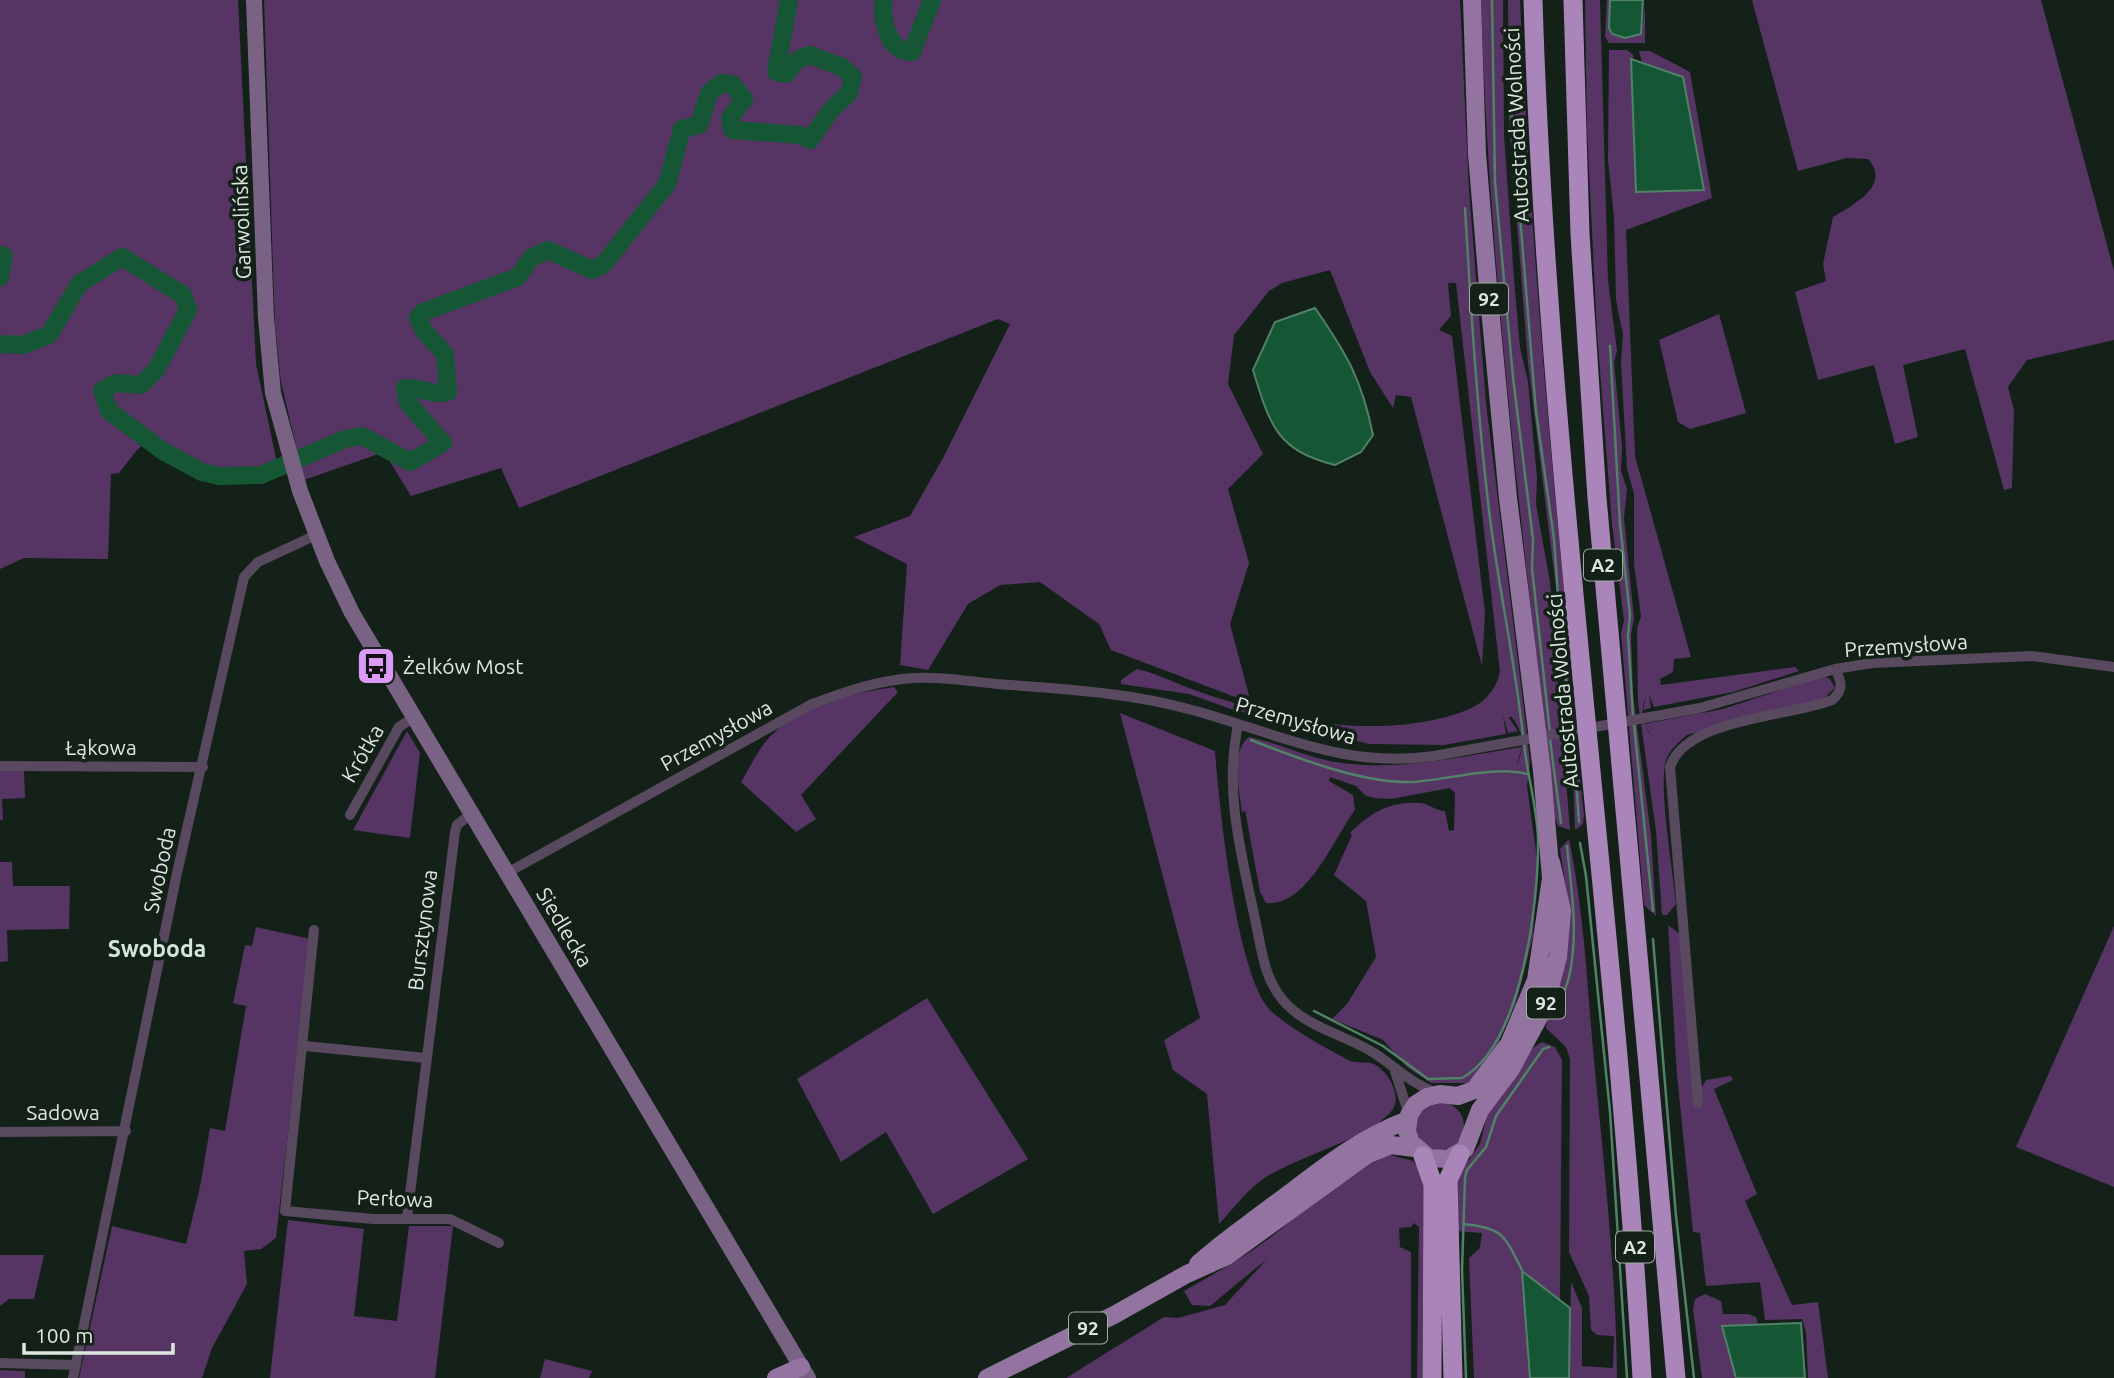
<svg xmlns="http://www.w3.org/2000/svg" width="2114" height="1378" viewBox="0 0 2114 1378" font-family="Ubuntu,sans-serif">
  <rect width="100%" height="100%" fill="#132118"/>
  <path fill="#563564" d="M0,0H238L256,364L276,458L280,463C223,477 200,469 152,437L137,450L119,473L111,474L108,559L24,558L0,569Z
    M264,0H1460L1469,190L1486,403L1525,718L1530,762L1527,786L1537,859L1533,936L1516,1003L1491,1060L1467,1083H1431L1407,1067L1383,1040L1332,1019L1347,1004L1376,957L1366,901L1334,875L1352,835L1350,833C1370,813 1390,801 1419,803C1429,803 1435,811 1445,811L1449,831L1454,830L1455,793L1450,788L1391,799L1375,798L1366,796L1356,786L1330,777L1329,781L1353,795L1355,810C1333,840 1307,907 1266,903L1260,892L1245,810L1242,813C1240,791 1229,753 1249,737C1280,743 1310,759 1342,763C1403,771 1462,756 1522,747L1516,767C1525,747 1525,734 1511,716L1509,718L1518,731L1508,733L1503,716L1506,734L1444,745L1369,744L1231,709L1189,694L1121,684V680L1137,669C1158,674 1177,684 1197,691C1277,718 1358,738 1442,718C1470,711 1493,702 1500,672L1456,283H1448L1451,316L1439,330L1452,336L1485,613L1482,666L1411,397L1396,395L1393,408L1370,372L1330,270L1282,283L1269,291L1234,335L1228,384L1263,454L1228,489L1249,563L1230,624L1251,703L1111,650L1099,624L1040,582L1000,585L968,604L928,670L900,665L907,564L854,537L910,516L943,458L1010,324L998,319L519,508L501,468L411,496L384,452L304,480L281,382L275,326Z
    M1481,0H1503L1504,134L1514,279L1520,348L1528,382L1537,478L1536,504L1550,582L1570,830L1558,826L1555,817C1524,545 1489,274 1481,0Z
    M1508,0H1520C1529,207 1546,412 1567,618L1563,631L1584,815L1583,824L1575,830L1572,741L1560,654V620L1528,363L1509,121Z
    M1585,0H1600L1608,280L1617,351L1614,362L1622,447L1621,471L1627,489L1624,518L1634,619L1631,634L1633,694L1651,836L1656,916L1644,905L1621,633L1624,621L1612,524L1597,332L1587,128Z
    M1607,0H1610L1609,28L1641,34L1645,6V43H1609L1605,37Z
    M1752,0H2041L2114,271V340L2027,360L2008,387L2014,410L2012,488L2004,490L1965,349L1903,365L1918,437L1895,444L1874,365L1818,380L1795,292L1826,281L1823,264L1833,217C1853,205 1892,185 1868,159L1847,158L1798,171Z
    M1609,50H1627L1633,55L1636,191L1683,77L1642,62L1639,51H1650L1690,72L1712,198L1626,230L1635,456L1691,657L1674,659L1673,672L1660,679L1661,685L1795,667L1799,671L1733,692L1654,707L1649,695L1651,708L1643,710L1646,695C1640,713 1641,723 1653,738L1644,724L1723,709L1823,676L1830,679L1835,688L1824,698L1687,735C1679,742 1670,749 1666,760C1658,786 1673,873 1676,904L1667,915H1662L1656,831L1638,702L1637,629L1641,616L1634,564V493L1627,469L1621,362L1623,335L1616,300L1614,217L1608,160Z
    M1719,314L1746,413L1690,429L1678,422L1659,340Z
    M894,687L898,692L801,795L816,819L796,832L741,782C751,766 759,746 774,733C804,703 854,693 894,687Z
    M1120,713L1215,751C1219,803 1236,979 1272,1012C1293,1030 1324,1047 1348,1060C1356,1064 1366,1061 1374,1064C1389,1072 1404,1098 1390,1113C1362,1142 1292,1157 1259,1182C1245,1193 1232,1210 1219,1224L1207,1094L1173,1070L1164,1040L1200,1018Z
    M407,731L420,753L410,838L353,830Z
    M0,770H24L25,798L2,799L3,820H0Z
    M1569,839C1580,893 1585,947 1589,1002C1599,1127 1616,1252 1617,1378H1569L1571,1282L1582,1308V1366L1613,1368L1614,1336L1597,1335L1591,1330L1589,1296L1569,1252L1570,1059L1566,1047L1546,1028L1568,905L1560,849Z
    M0,862H12L13,886H70L69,929L7,930L8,961L0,962Z
    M1668,925L1680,934L1702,1087L1706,1080L1731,1076L1733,1080L1714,1089L1757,1194L1745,1201L1792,1305L1818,1302L1828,1378H1808L1806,1332L1802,1319L1765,1320L1760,1282L1706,1286L1700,1233L1693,1232L1677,1075Z
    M2114,926V1187L2016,1147Z
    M256,927L310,939L276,1238L261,1249L244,1251L247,1284L212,1348L202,1378H79L112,1226L186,1244L200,1187L210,1128L225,1131L246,1006L233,1003L245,945L252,946Z
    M927,998L1028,1159L933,1214L886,1132L841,1162L797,1079Z
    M1542,1042L1555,1047L1562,1060L1560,1300L1522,1271L1530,1378H1474L1469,1258L1480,1248L1482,1233L1455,1231L1457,1176L1480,1144L1488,1112L1533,1048Z
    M1416 1126a24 24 0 1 1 48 0a24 24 0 1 1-48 0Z
    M1390,1155L1413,1161L1424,1176L1422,1378H1417L1419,1227L1414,1223L1411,1227L1399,1228L1400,1247L1411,1252V1378H1066L1164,1317L1178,1318L1225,1305L1267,1259L1210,1306L1192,1305L1184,1291C1214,1274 1243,1258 1271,1237C1303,1213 1350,1164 1390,1155Z
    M288,1220L364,1229L354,1316L397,1321L409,1226H453L435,1378H270Z
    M0,1255H44L34,1299H9L0,1306Z
    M1705,1294L1721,1301L1723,1314H1748L1756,1317L1758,1324L1722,1326L1736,1378H1702L1693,1309L1695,1299Z
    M545,1359L592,1371L589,1378H540Z
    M0,1370L25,1371V1378H0Z"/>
  <path fill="#155735" stroke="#518268" stroke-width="2" d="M1610,0H1643L1641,34L1625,38L1612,34L1609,28Z
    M1631,59L1683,77L1704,190L1636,192Z
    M1315,308C1347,354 1362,380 1373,435L1361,452L1335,465C1276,450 1270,425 1253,370L1275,322Z
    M1522,1271L1570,1308L1569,1378H1530Z
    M1801,1323L1805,1378H1736L1722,1326Z"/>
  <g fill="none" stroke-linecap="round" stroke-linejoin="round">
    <path stroke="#518268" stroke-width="2.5" d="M1492,0L1495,182L1513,377L1533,540L1532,568L1550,733
      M1511,107L1536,411L1554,539L1562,650L1573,727
      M1465,208C1471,309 1477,410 1489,510C1498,586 1515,660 1523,736
      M1610,346L1620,524L1630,615L1628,635L1633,717
      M1634,724L1653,911
      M1573,734L1579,822
      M1251,740C1297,758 1364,784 1413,782C1446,780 1496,765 1527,774
      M1550,740L1561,823
      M1580,843L1586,876L1610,1112L1627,1378
      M1653,939L1676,1216L1694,1378
      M1314,1011L1383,1046L1428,1079L1462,1078C1522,1045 1539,902 1538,838C1537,806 1527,775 1524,743
      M1555,1013C1560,1001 1566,989 1569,977C1579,934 1571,888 1567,846
      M1463,1224C1504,1228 1504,1235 1522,1270
      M1466,1378L1462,1270L1465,1178L1467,1170L1486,1147L1496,1116L1543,1049L1549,1047"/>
    <path stroke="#155735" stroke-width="18" d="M884,0C881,19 888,53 912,52L932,0
      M0,255L4,256L0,277
      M0,344L23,345L49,335L79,284L122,257L183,295L188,310L156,370L141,385L116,383L102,390L109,411L163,451L202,472L219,476L261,475L345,439L362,436L410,462L443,443L408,403L405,388C419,387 435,396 448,392L445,354L424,331L418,318L423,312L518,277L531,258L548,250L592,270L603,265L667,184L682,129L699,125L709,93L721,83L732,84L744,99L730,118L732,130L800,135L810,140L831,110L849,93L853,77L842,67L810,55L797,60L786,74L776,72L789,0"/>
    <path stroke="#58495f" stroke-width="10" d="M1238,724C1224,793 1241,852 1255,919C1261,945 1263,973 1279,995C1300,1026 1344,1034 1374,1053C1396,1067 1411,1084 1437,1093
      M0,766L203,767
      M350,815L399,727L414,717
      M507,873L810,705C841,693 870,683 902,679C932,675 967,681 997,684C1063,689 1128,692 1192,710C1277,733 1343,769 1434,756L1700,708L1835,669L1872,663L2032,656L2114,667
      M314,930L285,1211L373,1219H450L499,1243
      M305,1046L426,1058
      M1395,1071L1409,1115
      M1698,1103L1670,767C1686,718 1789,717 1832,700C1844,690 1842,682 1835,669
      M0,1132L126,1131
      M407,1218L455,832L457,825L472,813
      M0,1363L76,1365
      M73,1378L177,873L244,577L258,562L316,535"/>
    <path stroke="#796284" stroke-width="16" d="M254,0L266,318L273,393L300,491L327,561L352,613L808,1378"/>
    <path stroke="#9374a0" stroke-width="18" d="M1472,0L1477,154L1489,298L1508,498L1542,771L1551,878L1536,980L1509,1044L1474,1090L1458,1096L1440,1094L1427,1097L1416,1104L1409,1115L1407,1131L1411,1143L1429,1158L1448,1159L1465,1149L1480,1110L1511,1069L1545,1006L1558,957L1562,911L1551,862
      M1198,1264C1222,1242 1246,1226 1271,1207C1315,1175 1356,1139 1408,1120
      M776,1378L801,1367
      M987,1378L1114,1315L1187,1274L1227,1256L1368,1154L1391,1145L1414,1148"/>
    <path stroke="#aa85ba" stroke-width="19" d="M1533,0C1547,461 1616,918 1642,1378
      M1573,0L1580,234L1597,498L1676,1378
      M1423,1156L1433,1184L1432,1378
      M1453,1378L1448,1180L1460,1154"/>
  </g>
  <defs>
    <g id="bus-square" transform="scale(2.0125)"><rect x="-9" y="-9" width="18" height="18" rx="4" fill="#db9af6" stroke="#132118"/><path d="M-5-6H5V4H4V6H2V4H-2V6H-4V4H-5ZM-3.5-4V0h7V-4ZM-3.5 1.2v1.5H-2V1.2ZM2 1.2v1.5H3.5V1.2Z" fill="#111"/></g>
  </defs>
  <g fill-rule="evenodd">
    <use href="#bus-square" x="376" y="666"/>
  </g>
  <g text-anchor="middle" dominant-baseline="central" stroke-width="7" stroke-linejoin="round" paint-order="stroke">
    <g fill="#132118" stroke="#a0aca4" stroke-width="2">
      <rect x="1470" y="283.5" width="38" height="31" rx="5"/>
      <rect x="1584" y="549.5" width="38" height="31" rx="5"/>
      <rect x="1527" y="987.5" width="38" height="31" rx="5"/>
      <rect x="1616" y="1231.5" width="38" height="31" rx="5"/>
      <rect x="1069" y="1312.5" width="38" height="31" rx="5"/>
    </g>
    <g font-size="19" font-weight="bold" fill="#dde7e0">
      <text x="1489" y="299">92</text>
      <text x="1603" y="565">A2</text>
      <text x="1546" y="1003">92</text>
      <text x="1635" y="1247">A2</text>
      <text x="1088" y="1328">92</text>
    </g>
    <g font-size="21" fill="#dde7e0" stroke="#132118">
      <text transform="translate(1516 125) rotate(-93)">Autostrada Wolności</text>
      <text transform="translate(241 222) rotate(-92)">Garwolińska</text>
      <text transform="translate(1906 645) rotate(-4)">Przemysłowa</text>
      <text transform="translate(1562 691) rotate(-95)">Autostrada Wolności</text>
      <text transform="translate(1296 720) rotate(16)">Przemysłowa</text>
      <text transform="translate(716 735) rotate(-29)">Przemysłowa</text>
      <text x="101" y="747">Łąkowa</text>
      <text transform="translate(362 753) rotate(-60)">Krótka</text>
      <text transform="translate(159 870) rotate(-78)">Swoboda</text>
      <text transform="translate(565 927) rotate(59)">Siedlecka</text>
      <text transform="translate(422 930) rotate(-83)">Bursztynowa</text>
      <text x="63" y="1112">Sadowa</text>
      <text transform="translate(395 1198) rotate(2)">Perłowa</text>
    </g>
    <g font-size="21" fill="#dde7e0" stroke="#132118" text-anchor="start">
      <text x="403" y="666">Żelków Most</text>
    </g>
    <g font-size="23" font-weight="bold" fill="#d3e6d9" stroke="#132118">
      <text x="157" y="948">Swoboda</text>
    </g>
  </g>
  <path d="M24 1343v10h149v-10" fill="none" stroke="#dde7e0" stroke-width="3.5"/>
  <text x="35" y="1343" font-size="21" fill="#dde7e0" stroke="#132118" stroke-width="5" paint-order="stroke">100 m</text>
</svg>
